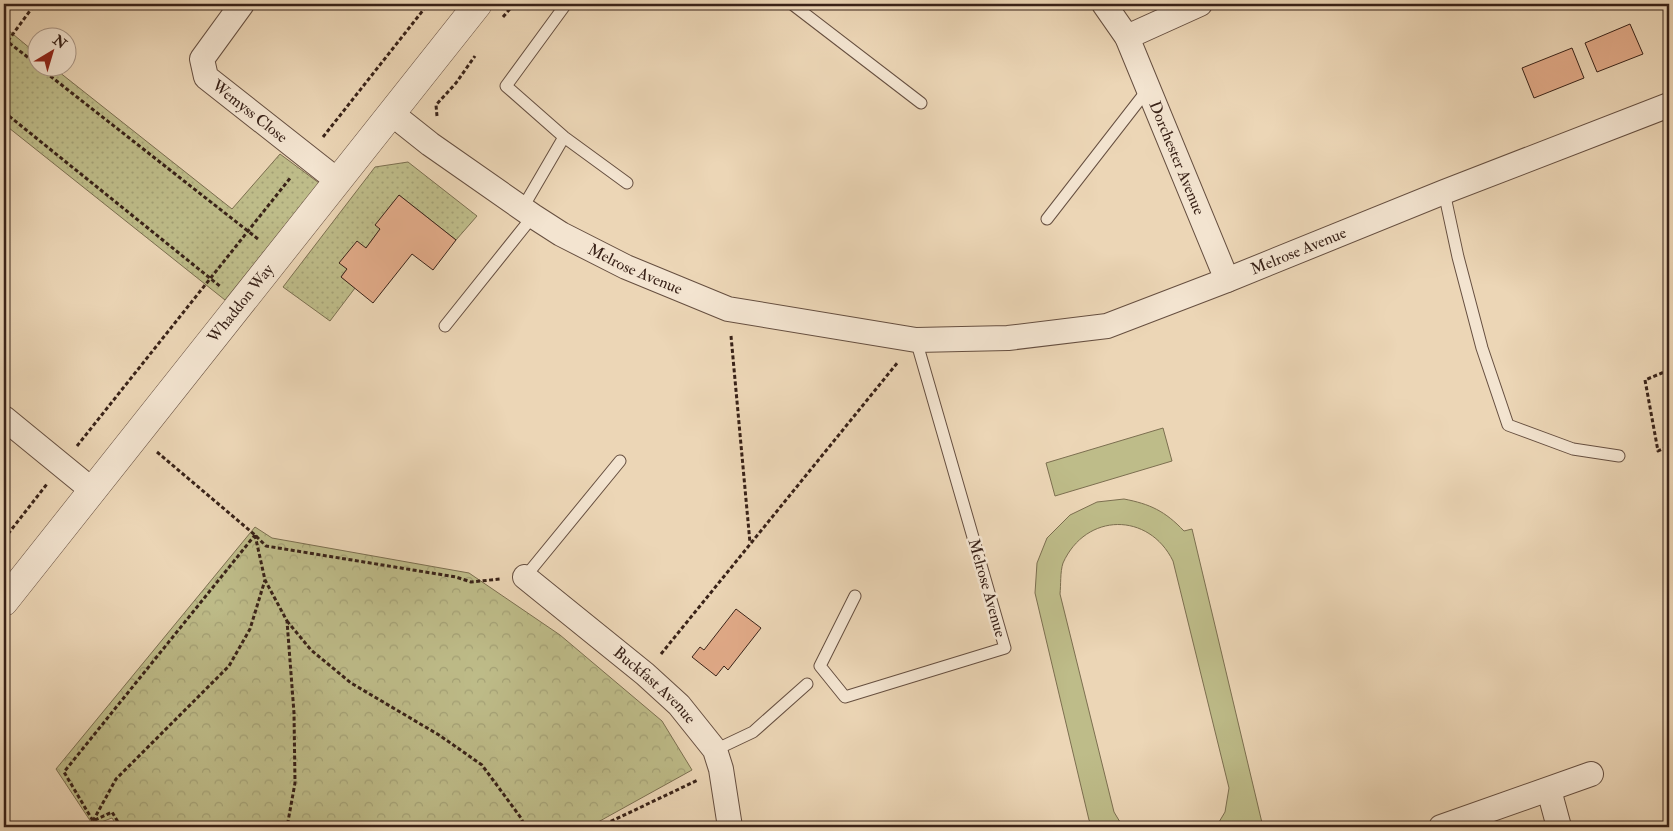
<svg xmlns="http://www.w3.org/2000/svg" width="1673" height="831" viewBox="0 0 1673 831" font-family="'IM FELL Double Pica',serif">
  <defs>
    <pattern id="grass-dots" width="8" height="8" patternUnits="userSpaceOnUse" patternTransform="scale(1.25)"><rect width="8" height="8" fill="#bebc89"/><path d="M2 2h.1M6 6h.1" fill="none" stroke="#a4a176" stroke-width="1.8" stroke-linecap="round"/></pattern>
    <pattern id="forest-crowns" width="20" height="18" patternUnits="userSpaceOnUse" patternTransform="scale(1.25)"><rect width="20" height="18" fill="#bebc89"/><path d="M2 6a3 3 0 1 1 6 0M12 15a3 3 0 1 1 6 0" fill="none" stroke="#a4a176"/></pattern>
  </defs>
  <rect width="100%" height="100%" fill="#ecd6b6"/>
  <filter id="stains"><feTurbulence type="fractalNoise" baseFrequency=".004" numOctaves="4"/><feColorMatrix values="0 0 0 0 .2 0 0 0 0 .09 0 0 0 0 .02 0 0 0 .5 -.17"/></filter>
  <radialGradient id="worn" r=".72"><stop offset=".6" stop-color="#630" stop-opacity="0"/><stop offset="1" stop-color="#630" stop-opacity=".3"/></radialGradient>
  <path fill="url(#grass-dots)" stroke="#7c6f50" d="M8,30L37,54L38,68H54L232,209L280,154L319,183L225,300L4,124V36Z
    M408,162L477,216L456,240L399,195L380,229L366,248L340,263L347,269L341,277L355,288L330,321L283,287L375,167Z"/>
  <path fill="url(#forest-crowns)" stroke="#7c6f50" d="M255,527L272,538L469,573L560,635L662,721L692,770L589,827H118L112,818L93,825L56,769Z"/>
  <path fill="#bebc89" stroke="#7c6f50" d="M1163,428L1172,461L1055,496L1046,463Z
    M1124,499C1150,504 1165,511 1184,531L1192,529L1263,827H1216L1225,812L1229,788L1173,561C1149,512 1086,512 1063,563C1060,572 1061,585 1060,594L1114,812L1123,827H1093L1089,820L1035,593L1037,563L1047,538L1070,515L1097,502Z"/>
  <path fill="#e2ab89" stroke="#392218" d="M1630,24L1643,54L1597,72L1585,43Z
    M1572,48L1584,78L1534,98L1522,68Z
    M399,195L456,240L433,270L412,254L373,303L341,277L347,269L339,263L357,241L366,248L380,229L375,225Z
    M736,609L761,628L728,670L724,666L716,676L692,657L700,647L704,650Z"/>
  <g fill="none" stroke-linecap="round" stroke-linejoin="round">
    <g stroke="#664f40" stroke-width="13">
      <path id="service" d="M566,4L506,86L564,137L627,183
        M792,4L921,103
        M1444,192L1458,257L1482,348L1508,425L1573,449L1619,456
        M522,209L564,137
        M1047,219L1148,89
        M445,326L533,216
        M525,577L620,461
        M855,596L820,666L845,697L1005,648L916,340
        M715,750L753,732L807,684"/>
    </g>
    <g stroke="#664f40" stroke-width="26">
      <g id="minor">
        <path id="s1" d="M242,4L202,59L206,77L338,181"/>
        <path id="s2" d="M1104,4L1127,37L1227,280"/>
        <path d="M1127,37L1200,4"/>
        <path id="s3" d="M391,113L430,144L533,216L561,234L626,267L728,309L916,340L1008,338L1107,326L1227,280L1444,192L1669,105"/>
        <path d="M4,418L92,490"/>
        <path id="s4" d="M525,577L645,674L679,705L715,750L721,769L730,827"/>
        <path d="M1549,790L1559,827"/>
        <path d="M1441,827L1591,774"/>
      </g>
    </g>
    <g stroke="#664f40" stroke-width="29">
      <g id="tertiary">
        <path id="s5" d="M4,602L478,4"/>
      </g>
    </g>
    <path stroke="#392218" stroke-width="3" stroke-dasharray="4 2.5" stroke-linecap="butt" d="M503,17L514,4
      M4,39L38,65
      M4,46L35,4
      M40,68L258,239
      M4,112L221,287
      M437,116L436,105L456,83L475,56
      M323,137L428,4
      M731,336L750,543
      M1669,370L1645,380L1658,451L1669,446
      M77,446L291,177
      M157,452L255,535L266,546L456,577L471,582L500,579
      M255,535L265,580L287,621L294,713L295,783L287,827
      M4,539L47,484
      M287,621L311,650L351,683L439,735L482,765L521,818L525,827
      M661,654L898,362
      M93,821L116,779L229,666L250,629L265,580
      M121,827L112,812L93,821L64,772L255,535
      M599,827L698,780"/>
    <use href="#service" stroke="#f3e4d0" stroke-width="11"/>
    <use href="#minor" stroke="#f3e4d0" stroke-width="24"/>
    <use href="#tertiary" stroke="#f3e4d0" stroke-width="28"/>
  </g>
  <g text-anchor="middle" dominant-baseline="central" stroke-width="5" stroke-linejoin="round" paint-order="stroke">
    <g font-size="16" fill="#392218" stroke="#f3e4d0">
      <text stroke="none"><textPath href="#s1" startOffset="142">Wemyss Close</textPath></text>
      <text stroke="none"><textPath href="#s2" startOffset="171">Dorchester Avenue</textPath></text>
      <text stroke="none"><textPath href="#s3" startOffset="980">Melrose Avenue</textPath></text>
      <text stroke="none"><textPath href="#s3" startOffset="291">Melrose Avenue</textPath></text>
      <text stroke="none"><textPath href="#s5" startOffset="381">Whaddon Way</textPath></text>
      <text transform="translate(987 588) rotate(74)">Melrose Avenue</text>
      <text stroke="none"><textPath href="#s4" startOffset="169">Buckfast Avenue</textPath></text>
    </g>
  </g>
  <rect width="1673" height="831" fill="none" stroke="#ecd6b6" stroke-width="20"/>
  <rect x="5" y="5" width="1663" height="821" fill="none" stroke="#392218" stroke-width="2.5"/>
  <rect x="10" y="10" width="1653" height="811" fill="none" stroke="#392218"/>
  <g transform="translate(52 52) rotate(38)"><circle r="24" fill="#f3e4d0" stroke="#a99686"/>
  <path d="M0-4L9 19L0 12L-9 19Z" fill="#8f2418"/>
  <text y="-8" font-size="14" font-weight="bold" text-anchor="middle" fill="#392218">N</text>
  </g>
  <rect width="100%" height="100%" filter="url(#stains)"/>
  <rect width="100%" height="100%" fill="url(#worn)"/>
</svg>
